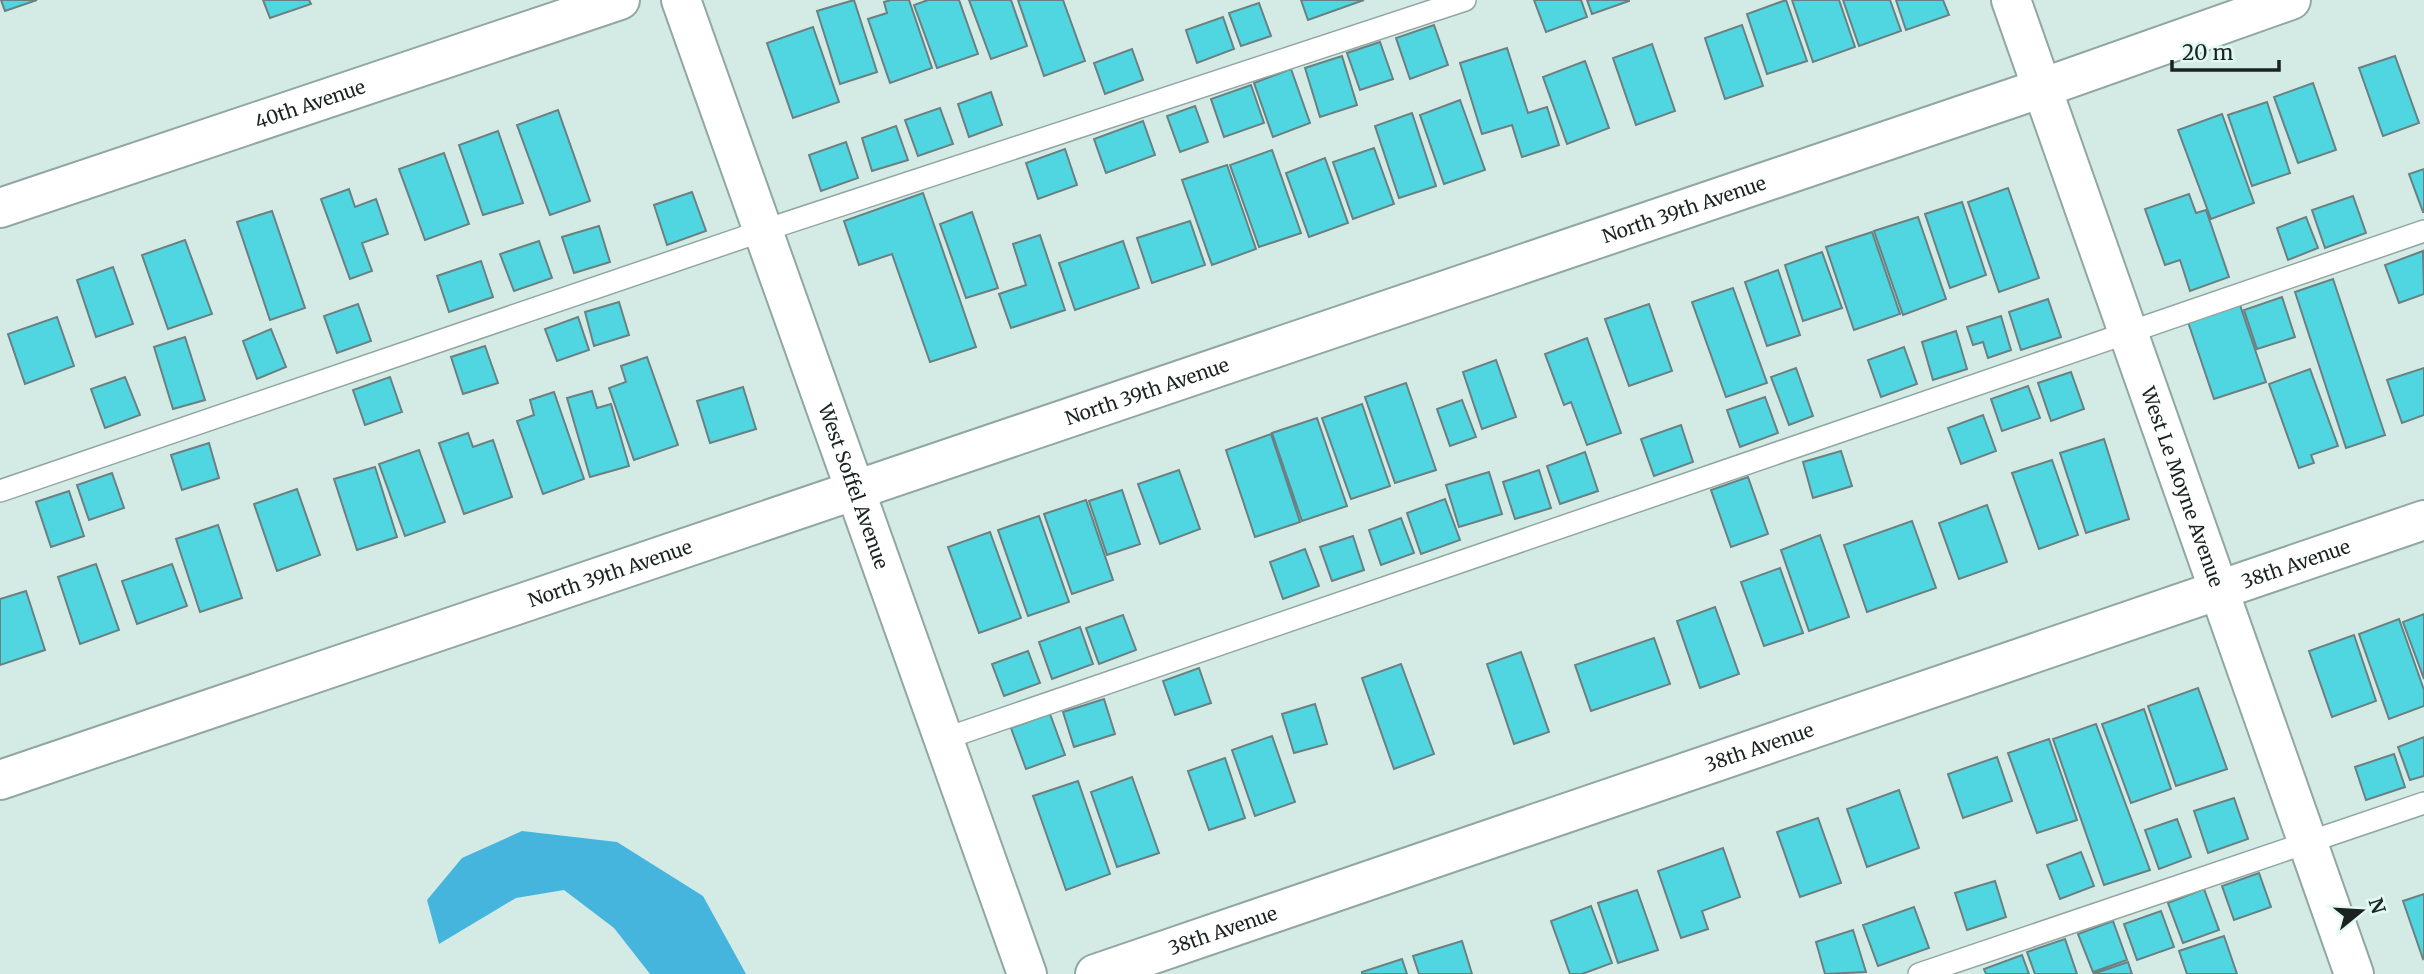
<svg xmlns="http://www.w3.org/2000/svg" width="2424" height="974" viewBox="0 0 2424 974" font-family="Merriweather,serif">
  <rect width="100%" height="100%" fill="#d4ebe5"/>
  <path fill="#45b5de" d="M522,831L617,842L703,896L746,974H650L614,928L564,890L516,898L439,944L427,900L462,858Z"/>
  <path fill="#4fd6e0" stroke="#6a8082" stroke-width="2" d="M1,0H37L5,11Z
    M263,0H309L311,4L270,18Z
    M854,0L877,72L840,84L817,11Z
    M891,0H909L932,68L890,83L868,19L887,13L884,2Z
    M928,0H959L978,54L937,68L914,5Z
    M969,0H1011L1027,46L991,59Z
    M1018,0H1063L1085,61L1044,76Z
    M1301,0H1364L1308,20Z
    M1534,0H1581L1587,17L1546,32Z
    M1587,0H1629V1L1592,14Z
    M1786,0L1807,61L1767,74L1747,14Z
    M1792,0H1839L1855,47L1813,62Z
    M1843,0H1890L1901,31L1859,46Z
    M1896,0H1943L1949,15L1906,30Z
    M1259,3L1271,36L1241,46L1229,13Z
    M1223,17L1234,49L1197,63L1186,30Z
    M1434,25L1448,65L1410,79L1396,38Z
    M1742,25L1763,86L1725,99L1705,38Z
    M813,27L839,102L793,118L767,43Z
    M1380,42L1393,79L1360,90L1347,53Z
    M1652,44L1675,111L1636,125L1613,58Z
    M1507,48L1528,113L1547,107L1559,145L1522,157L1512,125L1482,134L1460,63Z
    M1132,49L1143,80L1105,94L1094,63Z
    M1342,56L1357,105L1320,117L1305,68Z
    M2395,56L2419,123L2383,136L2359,68Z
    M1585,61L1609,128L1567,144L1543,77Z
    M1291,69L1310,123L1273,137L1254,83Z
    M2313,83L2336,150L2298,163L2274,97Z
    M1251,85L1264,123L1224,137L1211,99Z
    M991,92L1002,125L969,137L958,104Z
    M1460,100L1485,170L1444,184L1420,115Z
    M2267,102L2290,173L2252,186L2228,115Z
    M1195,106L1208,142L1180,152L1167,116Z
    M940,108L953,144L918,156L905,120Z
    M558,110L590,201L550,215L517,125Z
    M1412,113L1436,186L1399,198L1375,126Z
    M2222,114L2254,203L2211,219L2178,130Z
    M1143,121L1155,155L1106,173L1094,139Z
    M896,126L908,160L872,171L862,138Z
    M498,131L523,203L483,215L459,145Z
    M846,142L858,178L821,191L809,155Z
    M1374,148L1394,204L1353,219L1333,162Z
    M1065,149L1077,185L1038,199L1026,163Z
    M1272,150L1301,233L1259,247L1230,165Z
    M444,153L469,224L425,240L399,169Z
    M1325,158L1348,223L1309,237L1286,173Z
    M1227,165L1256,249L1212,265L1182,180Z
    M2424,169V212H2423L2409,174Z
    M2008,188L2039,278L1999,292L1968,202Z
    M349,189L355,207L376,199L388,234L362,243L372,271L350,279L321,199Z
    M692,192L706,231L667,245L654,205Z
    M923,193L976,347L930,362L892,254L859,265L844,221Z
    M2189,194L2196,213L2206,210L2229,277L2190,291L2180,260L2165,265L2145,209Z
    M2353,196L2366,233L2325,248L2312,210Z
    M1962,202L1986,275L1950,288L1925,214Z
    M272,211L305,308L270,320L237,222Z
    M972,212L998,288L966,298L940,224Z
    M1918,217L1946,299L1903,315L1874,231Z
    M2306,217L2318,248L2288,260L2277,228Z
    M1190,221L1205,265L1152,283L1137,238Z
    M599,226L610,262L574,273L562,237Z
    M1872,232L1900,314L1854,330L1826,247Z
    M1040,235L1065,310L1011,328L999,294L1026,285L1013,244Z
    M185,240L212,314L168,329L142,255Z
    M539,241L552,278L514,291L500,254Z
    M1123,241L1139,288L1075,310L1059,263Z
    M2423,251L2424,294L2399,303L2385,265Z
    M1822,252L1842,308L1803,321L1785,265Z
    M481,261L493,297L449,312L437,276Z
    M113,267L133,324L96,337L77,280Z
    M1778,270L1800,335L1767,346L1745,282Z
    M2333,279L2385,435L2346,448L2295,292Z
    M1733,288L1767,383L1726,397L1692,302Z
    M2282,297L2295,337L2257,349L2244,310Z
    M2048,299L2061,337L2021,350L2009,312Z
    M619,302L629,335L594,346L585,312Z
    M358,304L371,341L337,353L324,316Z
    M1649,304L1672,371L1629,386L1605,319Z
    M2240,305L2266,382L2214,399L2188,322Z
    M2001,316L2011,350L1988,358L1983,342L1973,345L1967,327Z
    M57,317L74,366L25,384L8,334Z
    M578,317L589,350L557,361L545,329Z
    M271,329L286,367L257,379L243,341Z
    M1956,331L1967,369L1933,380L1922,342Z
    M185,337L205,400L173,409L154,347Z
    M1587,338L1621,433L1587,445L1571,402L1564,405L1545,354Z
    M485,346L498,383L463,394L451,357Z
    M1904,347L1917,384L1881,397L1868,360Z
    M647,357L678,445L634,460L609,388L626,382L621,366Z
    M1496,360L1516,417L1482,429L1463,372Z
    M1796,368L1813,416L1789,425L1771,377Z
    M2424,368V415L2402,423L2387,380Z
    M2310,369L2338,446L2311,455L2314,463L2299,468L2269,384Z
    M2071,372L2084,409L2051,421L2038,383Z
    M125,377L140,415L105,428L91,389Z
    M390,377L402,412L365,425L353,390Z
    M1406,383L1436,470L1395,483L1365,397Z
    M2028,386L2040,418L2002,431L1991,399Z
    M743,387L756,429L710,443L697,401Z
    M592,391L597,408L611,404L629,466L590,477L567,398Z
    M554,392L584,479L543,494L517,421L534,415L530,400Z
    M1765,397L1778,433L1740,447L1727,410Z
    M1462,400L1476,437L1450,446L1437,409Z
    M1362,404L1390,486L1351,499L1322,418Z
    M1983,415L1996,451L1961,464L1948,428Z
    M1317,418L1347,506L1302,521L1272,433Z
    M1681,425L1693,462L1654,476L1641,439Z
    M468,433L473,447L493,440L512,497L464,514L439,443Z
    M1271,434L1300,522L1255,537L1226,450Z
    M2104,439L2129,519L2086,533L2060,453Z
    M209,443L219,478L182,490L171,455Z
    M419,450L445,522L405,536L379,464Z
    M1841,451L1852,486L1813,498L1803,462Z
    M1585,452L1598,491L1560,504L1547,466Z
    M2052,460L2078,535L2039,549L2012,473Z
    M375,467L397,537L357,550L334,479Z
    M1179,470L1200,529L1160,544L1138,484Z
    M1539,470L1551,508L1515,519L1503,482Z
    M1489,472L1502,514L1459,527L1446,485Z
    M112,473L124,508L89,520L77,485Z
    M1748,477L1768,534L1731,547L1711,490Z
    M297,489L320,555L277,571L254,504Z
    M1122,490L1140,544L1107,555L1089,501Z
    M69,491L84,536L51,547L36,502Z
    M1445,499L1460,540L1421,554L1407,513Z
    M1086,500L1113,580L1072,594L1044,514Z
    M1987,505L2007,562L1959,579L1939,523Z
    M1039,516L1069,602L1028,616L998,530Z
    M1401,518L1414,553L1381,565L1369,530Z
    M1912,521L1936,588L1867,612L1844,545Z
    M218,525L242,598L200,612L176,539Z
    M990,532L1021,618L979,633L948,547Z
    M1820,535L1849,617L1809,631L1781,550Z
    M1353,536L1364,570L1332,581L1320,547Z
    M1305,549L1319,586L1283,599L1270,562Z
    M96,564L119,630L80,644L58,577Z
    M172,564L187,606L137,624L122,581Z
    M1780,568L1803,633L1764,646L1741,582Z
    M26,591L45,650L0,665V599Z
    M1715,607L1739,674L1700,688L1677,621Z
    M2424,614V679L2403,622Z
    M1123,615L1136,650L1099,664L1086,628Z
    M2399,619L2424,690V706L2389,719L2359,634Z
    M1080,627L1093,664L1052,679L1039,642Z
    M2354,635L2376,701L2332,717L2309,651Z
    M1654,638L1670,684L1591,711L1575,665Z
    M1028,651L1040,683L1004,696L992,664Z
    M1521,652L1549,732L1514,744L1487,664Z
    M1401,664L1434,754L1394,769L1362,678Z
    M1199,668L1211,703L1175,715L1163,681Z
    M2198,688L2227,769L2176,786L2148,706Z
    M1104,699L1115,734L1074,747L1063,712Z
    M1315,704L1327,744L1294,753L1282,714Z
    M2144,709L2171,789L2131,803L2102,724Z
    M1050,714L1065,755L1026,769L1011,728Z
    M2096,724L2150,870L2104,885L2053,739Z
    M1272,736L1295,802L1255,816L1232,750Z
    M2424,737V776L2410,780L2398,747Z
    M2049,739L2077,820L2037,833L2008,753Z
    M2394,754L2405,787L2366,800L2355,767Z
    M1997,757L2012,801L1963,818L1948,774Z
    M1225,758L1245,818L1209,830L1188,771Z
    M1132,777L1159,853L1117,867L1091,792Z
    M1078,781L1110,874L1066,890L1033,796Z
    M1899,790L1919,848L1867,867L1847,809Z
    M2234,798L2248,839L2208,853L2194,811Z
    M1818,818L1841,883L1800,897L1777,832Z
    M2177,819L2191,857L2159,869L2145,830Z
    M1723,848L1740,897L1702,911L1708,929L1681,938L1658,871Z
    M2081,852L2094,886L2060,899L2047,865Z
    M2259,873L2271,907L2234,920L2222,886Z
    M1995,881L2006,917L1967,930L1955,893Z
    M2204,889L2219,930L2183,943L2168,903Z
    M1637,890L1658,950L1618,963L1598,903Z
    M2424,894V958L2423,959L2403,901Z
    M1591,906L1612,963L1582,974H1570L1551,921Z
    M1914,907L1929,948L1878,966L1863,925Z
    M2161,911L2174,947L2137,960L2124,924Z
    M2113,921L2127,960L2093,972L2078,934Z
    M1853,930L1866,972L1825,974L1816,942Z
    M2224,936L2237,974H2187L2179,951Z
    M2065,939L2077,974H2035L2027,952Z
    M1462,941L1472,974H1419L1413,956Z
    M2022,955L2029,974H1986L1984,969Z
    M1402,959L1407,974H1362V972Z
    M2128,962L2132,974H2093Z"/>
  <g fill="none" stroke-linecap="round" stroke-linejoin="round">
    <g stroke="#91a7a1" stroke-width="24">
      <path id="lane" d="M0,491L762,231L1465,0
        M944,739L2424,231
        M1919,974L2424,803"/>
    </g>
    <g stroke="#91a7a1" stroke-width="42">
      <g id="street">
        <path id="s1" d="M681,0L1027,974"/>
        <path id="s2" d="M2011,0L2354,974"/>
        <path id="s3" d="M0,208L620,0"/>
        <path id="s4" d="M0,780L2042,88L2291,0"/>
        <path id="s5" d="M1095,974L2424,520"/>
      </g>
    </g>
    <use href="#lane" stroke="#fff" stroke-width="21"/>
    <use href="#street" stroke="#fff" stroke-width="38"/>
  </g>
  <g text-anchor="middle" dominant-baseline="central" stroke-width="7" stroke-linejoin="round" paint-order="stroke">
    <g font-size="19" fill="#1a2320" stroke="#e1f9f2">
      <text stroke="none"><textPath href="#s3" startOffset="327">40th Avenue</textPath></text>
      <text stroke="none"><textPath href="#s4" startOffset="1778">North 39th Avenue</textPath></text>
      <text stroke="none"><textPath href="#s4" startOffset="1211">North 39th Avenue</textPath></text>
      <text stroke="none"><textPath href="#s1" startOffset="516">West Soffel Avenue</textPath></text>
      <text stroke="none"><textPath href="#s2" startOffset="516">West Le Moyne Avenue</textPath></text>
      <text stroke="none"><textPath href="#s5" startOffset="1269">38th Avenue</textPath></text>
      <text stroke="none"><textPath href="#s4" startOffset="644">North 39th Avenue</textPath></text>
      <text stroke="none"><textPath href="#s5" startOffset="702">38th Avenue</textPath></text>
      <text stroke="none"><textPath href="#s5" startOffset="135">38th Avenue</textPath></text>
    </g>
  </g>
  <g transform="translate(2361 911) rotate(72)" stroke="#e1f9f2" stroke-width="5" paint-order="stroke">
  <path d="M0-5L12 26L0 18L-12 26Z" fill="#1a2320"/>
  <text y="-10" font-size="19" font-weight="bold" text-anchor="middle" fill="#1a2320">N</text>
  </g>
  <path d="M2172 60v10h107v-10" fill="none" stroke="#1a2320" stroke-width="3.5"/>
  <text x="2182" y="60" font-size="21" fill="#1a2320" stroke="#e1f9f2" stroke-width="5" paint-order="stroke">20 m</text>
</svg>
